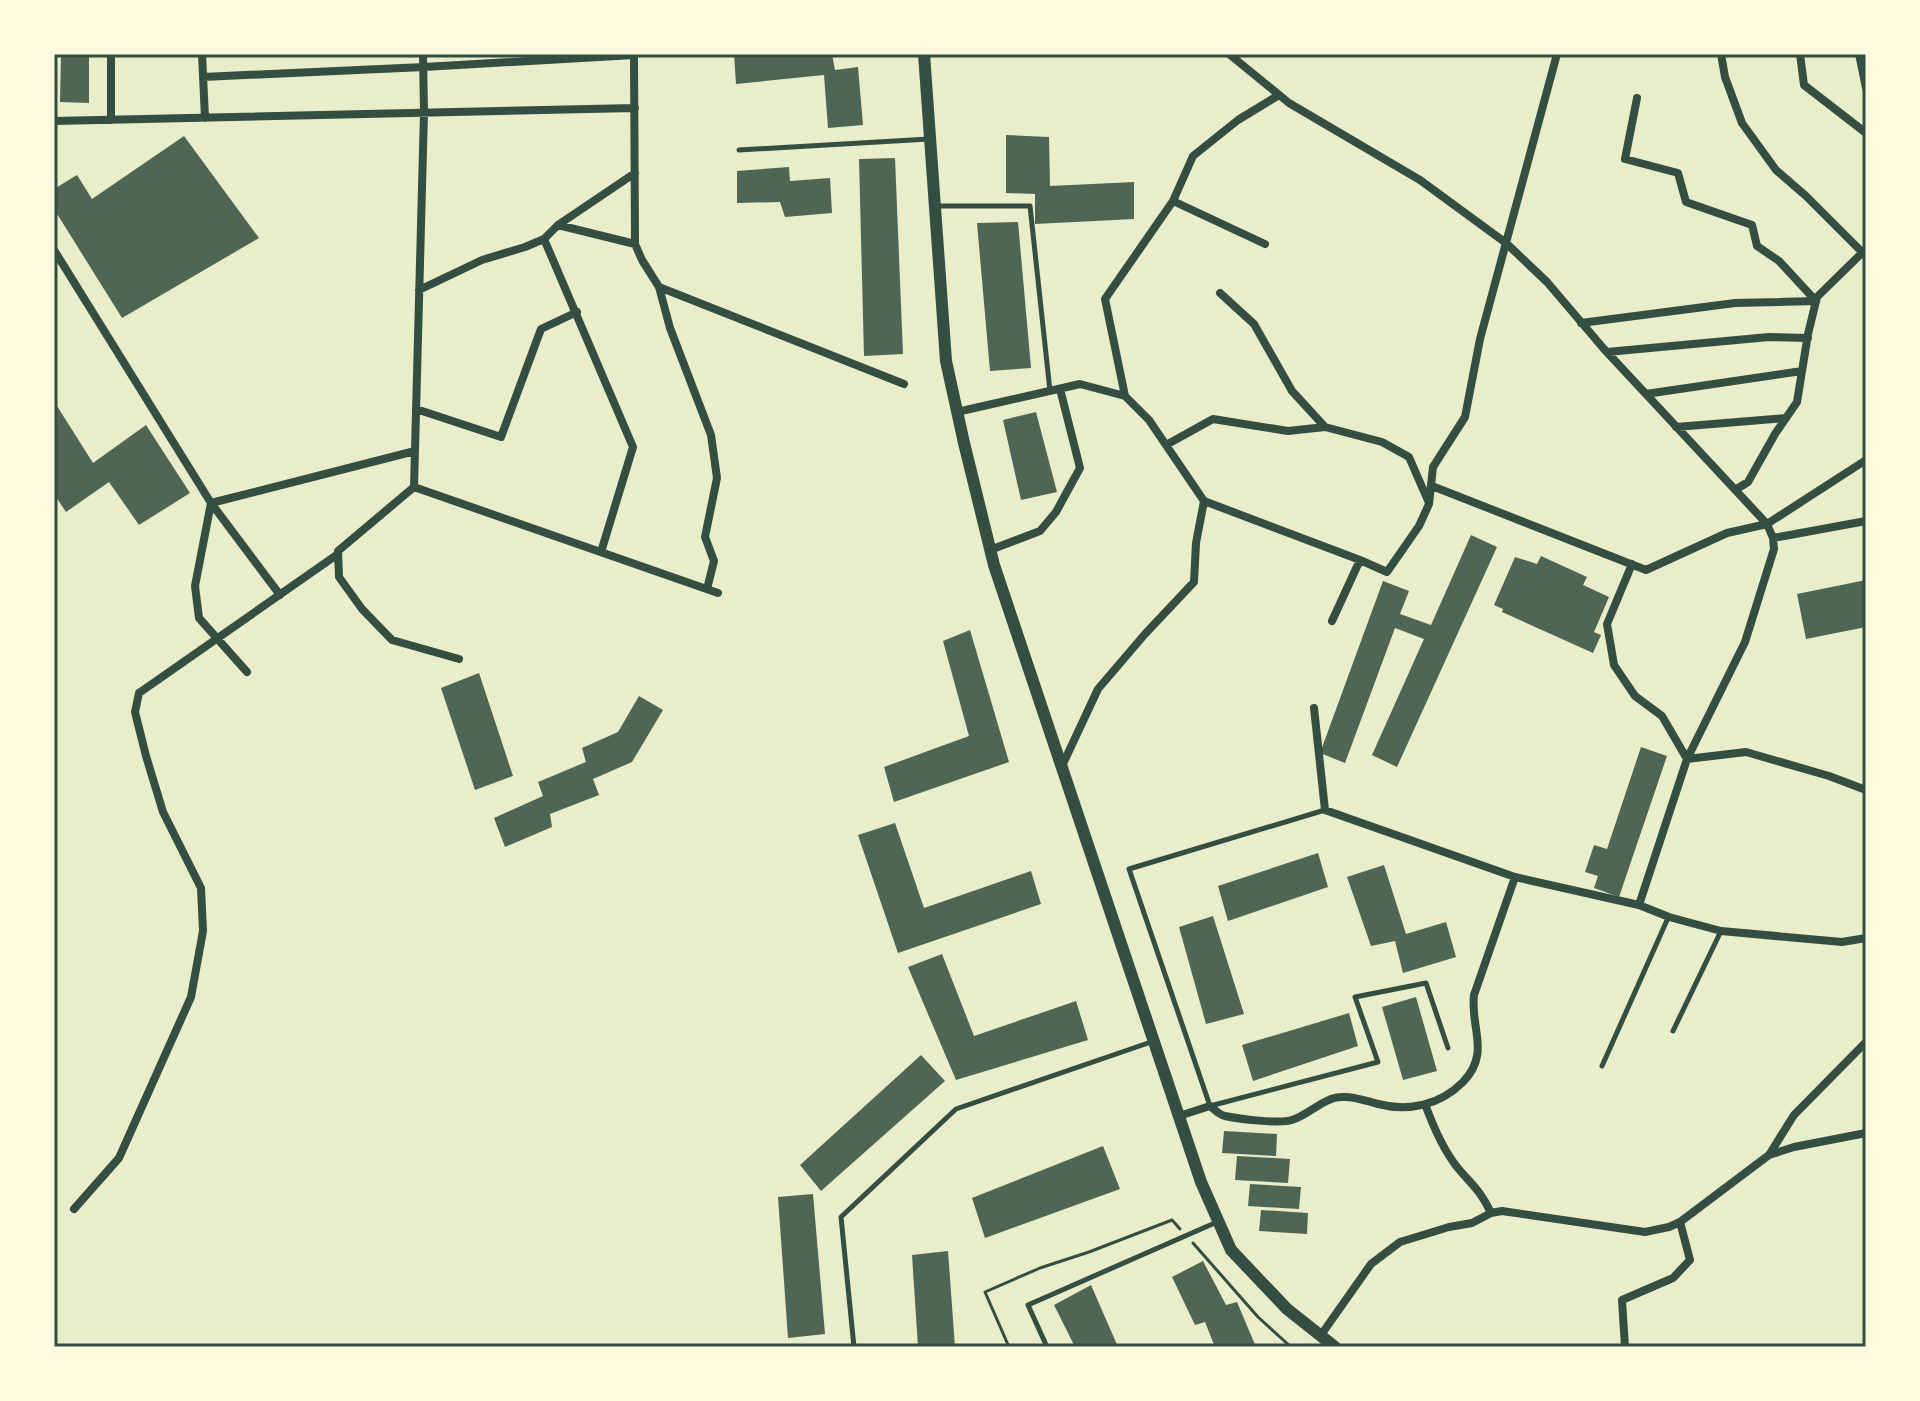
<svg xmlns="http://www.w3.org/2000/svg" width="1920" height="1401" viewBox="0 0 1920 1401" font-family="'PT Serif',serif">
  <rect width="100%" height="100%" fill="#e9edc9"/>
  <path fill="#4f6655" d="M61,54H89V103L60,102Z
    M734,54H832L835,70L858,67L863,125L828,128L824,75L736,84Z
    M1006,135L1049,137L1050,186L1134,182V219L1035,224V194L1006,193Z
    M184,136L259,238L122,318L54,209V189L77,175L92,199Z
    M895,158L903,354L864,356L859,159Z
    M789,167L790,181L830,178L832,213L785,217L780,202L737,203V171Z
    M1018,222L1031,368L990,371L977,223Z
    M57,406L93,463L146,425L190,493L139,525L109,482L66,512L54,494V409Z
    M1036,412L1057,492L1021,500L1003,420Z
    M1471,535L1497,547L1397,767L1372,755L1424,639L1395,628L1345,763L1320,753L1383,581L1409,591L1400,614L1431,625Z
    M1541,556L1587,577L1583,585L1609,597L1594,632L1601,635L1593,653L1502,612L1503,609L1494,605L1515,557L1537,564Z
    M1866,580V627L1806,639L1797,594Z
    M970,630L1009,762L894,802L884,767L969,736L943,641Z
    M479,673L513,776L475,790L441,688Z
    M639,696L663,710L632,762L593,779L599,795L550,814L552,827L505,847L494,818L543,796L538,782L586,762L582,748L618,732Z
    M1641,747L1667,756L1619,897L1594,888L1598,876L1585,872L1594,845L1607,849Z
    M895,823L924,908L1031,871L1041,904L898,953L858,835Z
    M1318,853L1328,887L1228,921L1218,886Z
    M1384,865L1406,934L1446,922L1456,957L1403,973L1395,941L1371,946L1347,877Z
    M1213,916L1244,1014L1206,1024L1179,927Z
    M942,954L974,1036L1076,1001L1088,1040L956,1080L908,967Z
    M1416,997L1437,1071L1403,1080L1382,1007Z
    M1349,1013L1358,1046L1253,1081L1242,1045Z
    M921,1055L945,1081L821,1191L800,1165Z
    M1224,1131L1277,1134L1276,1156L1222,1153Z
    M1103,1146L1120,1189L985,1238L972,1198Z
    M1237,1156L1290,1159L1288,1183L1235,1180Z
    M1250,1184L1301,1187L1299,1209L1248,1206Z
    M813,1194L825,1334L788,1338L778,1197Z
    M1261,1210L1308,1213L1307,1234L1259,1231Z
    M948,1251L955,1347H918L912,1255Z
    M1203,1261L1226,1305L1237,1302L1256,1347H1215L1205,1322L1195,1325L1172,1277Z
    M1091,1285L1118,1347H1075L1054,1305Z"/>
  <g fill="none" stroke-linecap="round" stroke-linejoin="round">
    <path stroke="#344e41" stroke-width="3" d="M1193,1243L1258,1317L1291,1347
      M1009,1347L985,1292L1040,1268L1089,1252L1172,1220L1180,1229"/>
    <path stroke="#344e41" stroke-width="5" d="M739,150L929,139
      M936,206H1030L1050,391
      M1325,810L1129,869L1210,1106L1378,1062L1355,997L1426,983L1448,1048
      M1673,1031L1721,931
      M1602,1066L1668,918
      M854,1347L841,1217L956,1109L1154,1041
      M1047,1347L1028,1305L1217,1222"/>
    <path stroke="#344e41" stroke-width="8" d="M111,54V120
      M202,54L205,118
      M423,54L424,113L414,487L338,551L339,577L362,609L392,640L459,659
      M634,54L635,244L642,260L659,287L670,328L711,435L717,478L705,537L714,561L707,589
      M1229,54L1289,103L1420,180L1506,243L1547,282L1604,349L1767,524L1773,538L1774,549L1745,642L1687,759L1639,905
      M1721,54L1725,77L1742,123L1776,170L1806,196L1862,252
      M1800,54L1804,85L1866,133
      M1859,54L1866,88
      M203,77L424,67L634,55
      M1637,98L1625,159L1678,173L1686,202L1752,225L1757,246L1779,261L1816,301
      M54,121L635,108
      M1173,201L1265,244
      M558,225L635,244
      M544,239L633,447L601,552
      M54,250L211,503L415,451
      M659,287L904,384
      M419,290L482,260L525,247L544,239L558,225L635,173
      M1220,293L1254,324L1292,391L1325,427
      M1581,323L1735,303L1816,301
      M1607,352L1769,337L1808,338
      M1646,394L1802,371
      M1125,396L1105,299L1173,201L1193,156L1238,120L1279,95
      M416,409L501,437L541,329L577,312
      M957,412L1080,384L1125,396L1149,420L1204,501L1360,560
      M1676,427L1786,418
      M1166,445L1213,419L1288,431L1325,427L1382,442L1409,457L1429,503
      M1432,486L1646,570L1727,533L1767,524L1866,460
      M414,487L718,593
      M1735,490L1748,482L1775,434L1797,402L1808,334L1817,297L1866,249
      M211,503L195,586L199,618L247,672
      M211,503L280,595
      M1773,538L1866,521
      M990,550L1040,531L1056,512L1080,468L1060,389
      M1632,564L1607,624L1614,665L1635,696L1662,716L1687,759L1746,752L1829,776L1866,790
      M1332,621L1360,560L1387,572L1419,526L1429,504L1433,467L1465,417L1480,339L1557,54
      M1314,708L1325,810L1515,877L1639,905L1669,917L1721,931L1842,942L1866,938
      M1062,766L1098,689L1145,634L1194,582L1196,543L1204,501
      M1425,1104C1433,1126 1442,1148 1457,1167C1472,1185 1481,1191 1491,1213
      M1179,1116L1210,1106C1215,1110 1219,1115 1225,1116C1239,1119 1279,1124 1292,1120C1309,1115 1324,1097 1342,1097C1355,1096 1366,1101 1378,1104C1409,1112 1440,1105 1463,1082C1491,1053 1470,1028 1474,995L1515,877
      M1769,1155L1794,1147L1866,1133
      M74,1209L119,1158L191,997L203,931L201,888L163,812L146,756L135,712L139,693L338,554
      M1321,1335L1371,1264L1400,1242L1449,1227L1472,1223L1491,1213L1502,1211L1645,1232L1669,1227L1680,1222L1769,1155L1794,1115L1866,1042
      M1625,1347L1622,1300L1673,1278L1690,1260L1680,1222"/>
    <path stroke="#344e41" stroke-width="12" d="M924,54L946,361L964,443L994,565L1201,1182L1231,1250L1287,1309L1335,1347"/>
  </g>
  <rect width="1920" height="1401" fill="none" stroke="#fefae0" stroke-width="112"/>
  <rect x="56" y="56" width="1808" height="1289" fill="none" stroke="#344e41" stroke-width="3"/>
</svg>
